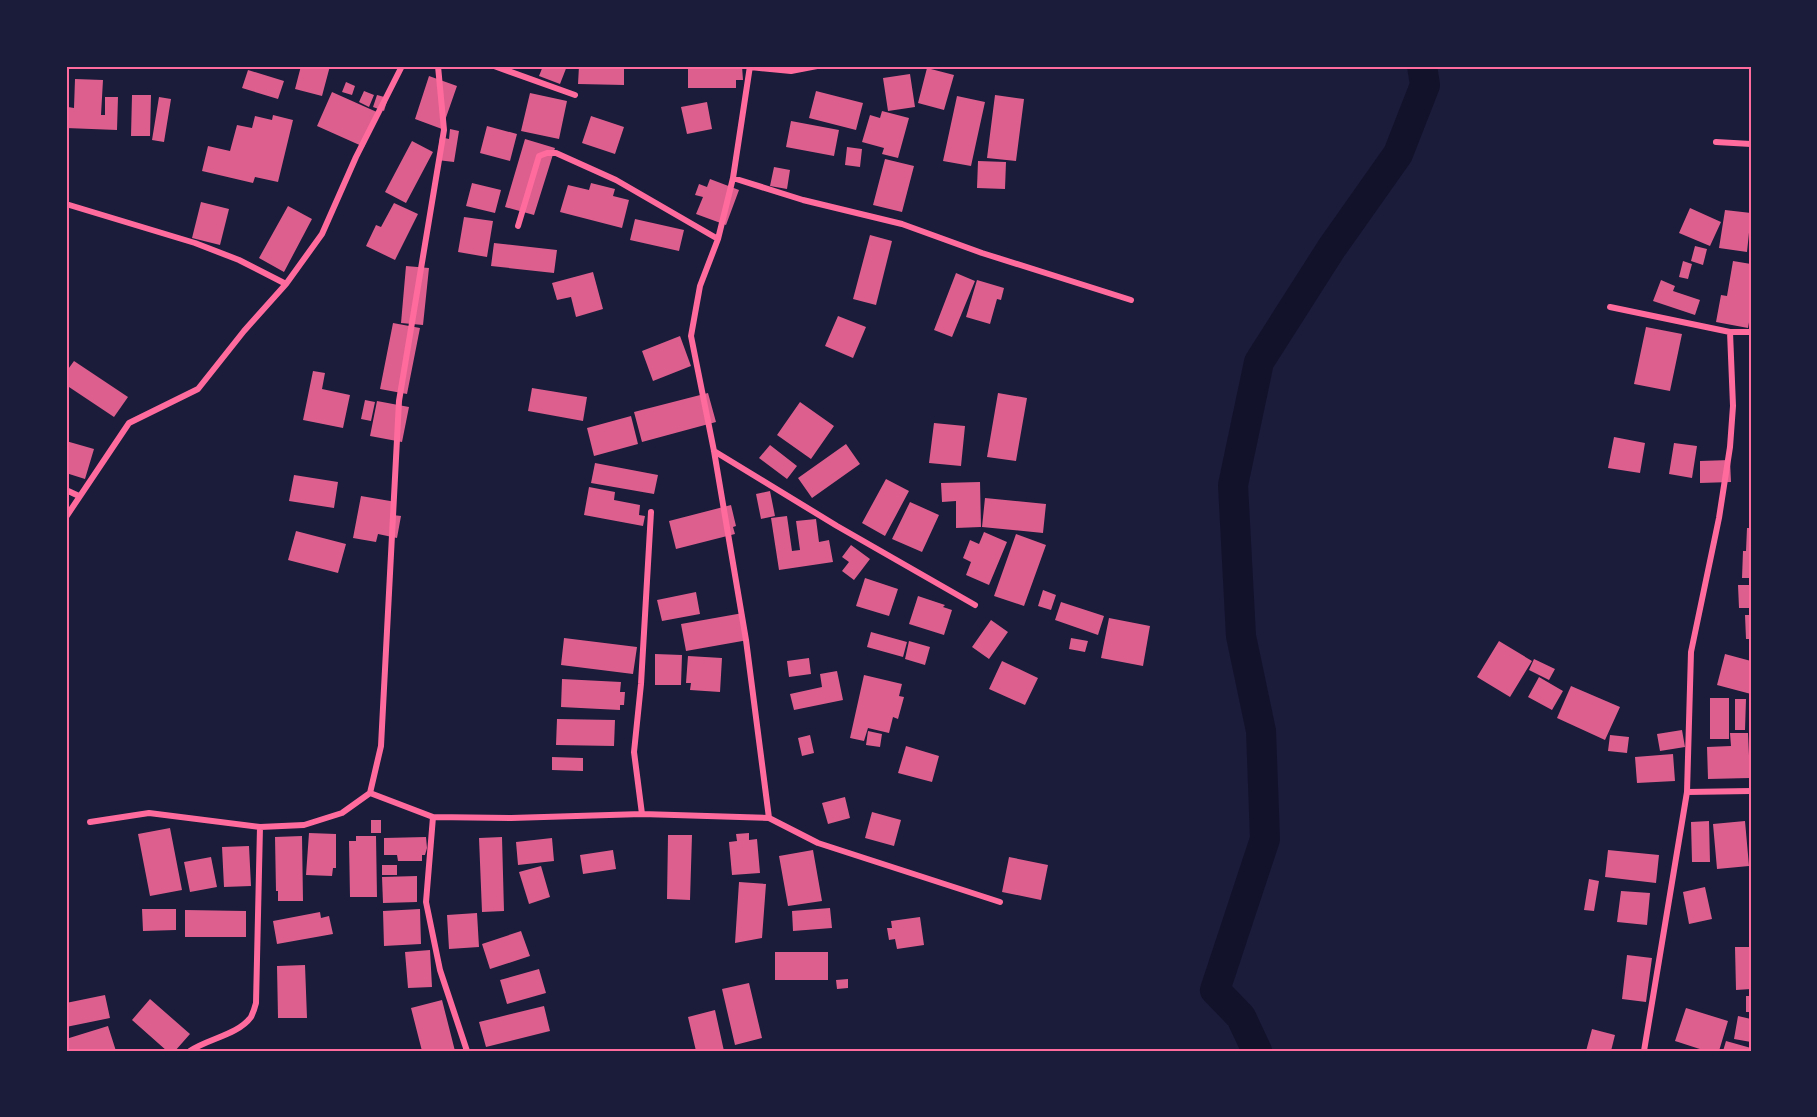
<svg xmlns="http://www.w3.org/2000/svg" width="1817" height="1117" viewBox="0 0 1817 1117" font-family="'IBM Plex Sans',sans-serif">
  <rect width="100%" height="100%" fill="#1b1b3a"/>
  <g fill="none" stroke-linecap="round" stroke-linejoin="round">
    <path stroke="#12122b" stroke-width="30" d="M1257,1051L1241,1017L1215,990L1265,839L1261,731L1241,636L1233,485L1259,362L1331,249L1398,154L1425,85L1422,66"/>
  </g>
  <path fill="#dd5f8e" d="M301,66H330L322,96L295,89Z
    M543,66H567L560,84L539,76Z
    M579,66H624V85L578,84Z
    M688,66H742L743,80H736V88H688Z
    M927,68L954,75L944,110L918,103Z
    M248,70L284,81L278,99L242,88Z
    M910,74L915,107L888,111L883,78Z
    M429,76L457,86L442,129L415,119Z
    M75,79L103,80L101,115H105V97H118L117,130L66,128L68,107L74,108Z
    M346,82L355,86L352,95L342,92Z
    M364,91L374,95L369,107L359,102Z
    M816,91L863,103L856,130L809,118Z
    M332,92L379,113L364,147L317,126Z
    M530,93L567,101L559,139L521,131Z
    M132,95H151L150,136H131Z
    M377,95L388,98L384,111L373,107Z
    M995,95L1024,99L1016,161L987,158Z
    M957,96L985,102L971,166L943,161Z
    M159,97L171,99L164,142L152,140Z
    M707,102L712,129L687,134L681,107Z
    M882,111L909,118L898,158L882,154L884,148L862,142L870,115L880,118Z
    M273,115L293,120L278,182L255,177L253,183L202,171L208,146L230,151L237,125L252,128L255,116L272,120Z
    M591,116L624,127L615,154L582,143Z
    M791,121L839,130L834,156L786,147Z
    M487,126L517,134L510,161L480,153Z
    M450,129L459,131L454,162L437,160L440,137L449,139Z
    M525,139L555,148L534,215L505,207Z
    M412,141L433,152L406,203L385,192Z
    M847,147L862,149L860,167L845,165Z
    M885,159L914,166L902,212L873,205Z
    M978,161L1006,162L1005,189L977,188Z
    M774,167L790,170L787,189L770,186Z
    M710,179L739,190L726,225L696,214L703,197L695,195L699,184L707,187Z
    M472,183L501,190L495,213L466,206Z
    M591,183L615,189L613,196L629,200L622,228L560,212L568,185L589,190Z
    M201,202L229,209L220,245L192,238Z
    M394,203L418,214L395,260L366,246L376,225L381,227Z
    M288,206L312,219L284,272L259,258Z
    M1690,208L1721,222L1710,246L1679,233Z
    M1725,210L1751,213L1747,252L1719,248Z
    M464,217L493,221L487,257L458,252Z
    M635,219L684,230L679,251L630,240Z
    M870,235L892,241L876,305L853,299Z
    M494,243L557,250L554,273L491,266Z
    M1695,246L1707,249L1703,265L1691,261Z
    M1683,261L1692,264L1688,279L1679,277Z
    M1733,261L1751,264V311L1748,328L1716,322L1721,295L1727,296Z
    M406,266L429,268L423,325L401,323Z
    M593,272L603,309L576,317L571,297L557,300L552,283Z
    M956,273L975,281L952,337L934,330Z
    M977,280L1004,288L1001,300L997,299L990,324L966,317Z
    M1661,280L1675,286L1673,291L1700,300L1695,315L1653,301Z
    M838,316L866,327L853,358L825,346Z
    M393,323L420,328L407,394L380,389Z
    M1646,327L1682,334L1670,391L1634,384Z
    M680,336L691,366L653,381L642,351Z
    M74,361L128,397L114,417L66,385V372Z
    M313,371L325,373L322,389L350,395L343,428L303,420Z
    M532,388L587,397L583,421L528,411Z
    M708,393L716,422L642,442L634,412Z
    M998,393L1027,398L1016,461L987,457Z
    M365,400L375,402L371,421L361,419Z
    M377,401L409,407L402,442L370,436Z
    M800,402L834,426L811,459L777,435Z
    M631,416L638,444L594,456L587,428Z
    M934,423L965,426L961,466L929,463Z
    M1614,437L1645,443L1640,473L1608,468Z
    M66,441L94,449L85,479L66,473Z
    M1674,443L1697,446L1692,478L1669,474Z
    M846,444L860,464L812,498L798,478Z
    M770,445L797,466L787,479L759,458Z
    M1730,460L1731,482L1700,483V461Z
    M595,463L658,475L654,494L591,483Z
    M294,475L338,482L334,508L289,501Z
    M886,479L909,491L885,536L862,523Z
    M980,482L981,527L956,528V501L942,502L941,483Z
    M589,487L615,492L614,500L640,505L639,515L645,516L643,526L584,515Z
    M770,491L775,516L761,519L756,494Z
    M361,496L396,502L393,515L401,516L397,538L378,534L376,542L353,538Z
    M985,498L1046,504L1043,533L982,527Z
    M910,502L939,515L922,552L892,539Z
    M731,505L736,526L733,527L735,534L676,549L669,521Z
    M787,516L792,551L800,550L796,521L816,519L819,542L829,540L833,562L779,570L771,518Z
    M1747,528H1751V578H1742L1743,551H1746Z
    M296,531L346,544L338,573L288,560Z
    M984,532L1007,542L989,585L966,575L971,562L963,558L970,540L979,544Z
    M1016,534L1046,545L1024,606L994,596Z
    M851,545L870,559L854,580L842,571L849,562L842,557Z
    M865,578L898,589L889,616L856,606Z
    M1738,585H1751V608H1739Z
    M1043,590L1056,595L1051,610L1038,606Z
    M696,592L700,614L662,621L657,600Z
    M918,596L945,605L943,607L952,610L944,635L909,624Z
    M1061,602L1104,616L1098,635L1055,620Z
    M743,613L748,640L686,651L681,624Z
    M1745,615H1751V639H1746Z
    M1109,618L1150,626L1143,666L1101,658Z
    M991,620L1008,632L989,659L972,647Z
    M871,632L907,642L903,657L867,647Z
    M564,638L637,647L633,674L561,665Z
    M1071,638L1088,641L1085,652L1069,649Z
    M909,641L930,647L925,665L905,659Z
    M1499,641L1532,661L1510,697L1477,677Z
    M655,654L682,655L681,685H655Z
    M1725,654L1751,661V694L1717,685Z
    M688,656L722,658L720,692L690,690L691,683H686Z
    M809,658L811,674L789,677L787,661Z
    M1534,659L1555,669L1549,680L1529,670Z
    M1002,661L1038,678L1025,705L989,689Z
    M837,671L843,700L794,710L790,694L822,687L820,674Z
    M864,675L902,684L899,696L904,697L898,719L893,717L889,733L868,728L864,741L850,738Z
    M1539,677L1563,691L1552,710L1528,697Z
    M562,679L621,682L620,692H625L624,705H620V710L561,707Z
    M1571,686L1620,707L1605,740L1557,718Z
    M1710,698H1729V739H1710Z
    M1735,699H1746L1745,730H1735Z
    M557,719L615,720L614,746L556,745Z
    M1682,730L1685,747L1660,751L1657,734Z
    M868,731L882,734L880,747L866,745Z
    M1730,733H1748L1750,778L1708,779L1707,747L1731,746Z
    M810,735L814,753L802,756L798,738Z
    M1610,735L1629,737L1627,753L1608,751Z
    M906,746L939,756L932,782L898,773Z
    M1673,754L1675,781L1637,783L1635,757Z
    M552,757L583,758V771L552,770Z
    M845,797L850,818L828,824L822,803Z
    M872,812L901,820L894,846L865,838Z
    M371,820H381V833H371Z
    M1709,821L1710,862H1692L1691,822Z
    M1745,821L1749,866L1717,869L1713,824Z
    M170,828L182,890L150,896L138,834Z
    M309,833L336,834V868H333L332,876L306,875Z
    M749,833V840L757,839L760,873L732,875L729,842L737,841L736,834Z
    M668,835H692L690,900L667,899Z
    M302,836L303,901H278V891H276L275,837Z
    M356,836H376L377,897H350L349,841H356Z
    M426,837L427,848L425,855H422V861H398L397,855H384V838Z
    M502,837L504,911L482,912L479,838Z
    M552,838L554,861L518,865L516,842Z
    M249,846L251,886L224,887L222,847Z
    M613,850L616,869L583,874L580,855Z
    M813,850L822,901L788,906L779,856Z
    M1608,850L1659,855L1656,883L1605,877Z
    M211,857L217,887L190,892L184,862Z
    M1009,857L1048,865L1041,900L1002,892Z
    M382,865H397V875H382Z
    M541,866L550,897L529,904L519,872Z
    M417,876V902L383,903L382,877Z
    M1589,879L1599,881L1594,911L1584,910Z
    M739,882L766,884L762,938L735,943Z
    M1705,887L1712,919L1689,924L1683,892Z
    M1621,891L1650,893L1647,925L1617,922Z
    M830,908L832,928L793,931L792,911Z
    M142,909H176V930L143,931Z
    M420,909L421,944L384,946L383,911Z
    M185,910L246,911V937H185Z
    M320,912L321,918L329,916L333,934L277,944L273,921Z
    M477,913L479,947L449,949L447,915Z
    M920,917L924,945L897,949L895,939L889,940L887,928H892L891,921Z
    M521,931L530,956L490,969L482,944Z
    M1735,947H1751V989L1736,990Z
    M430,950L432,987L408,988L405,952Z
    M775,952H828V980H775Z
    M1627,955L1652,958L1646,1002L1622,999Z
    M305,965L307,1018H278L277,966Z
    M539,969L546,993L507,1004L500,980Z
    M848,979V988L837,989L836,980Z
    M749,983L762,1038L735,1045L722,989Z
    M105,995L110,1018L66,1027V1003Z
    M1746,996H1751V1012H1746Z
    M150,999L190,1034L175,1051H167L132,1020Z
    M442,1000L455,1051H422L411,1008Z
    M544,1006L550,1031L486,1047L479,1022Z
    M1686,1008L1728,1021L1719,1051H1706L1675,1041Z
    M715,1010L724,1051H696L688,1017Z
    M1738,1016L1751,1019V1042L1734,1039Z
    M108,1026L116,1051H66V1039Z
    M1592,1029L1615,1035L1611,1051H1586Z
    M1726,1041L1751,1048V1051H1723Z"/>
  <g fill="none" stroke-linecap="round" stroke-linejoin="round">
    <path stroke="#ff6b9d" stroke-width="6" d="M494,66L575,95
      M750,67L791,71L817,66
      M1716,142L1751,144
      M733,178L803,200L902,224L982,253L1131,300
      M66,204L195,243L239,260L286,284
      M518,226L539,156L547,153H556L616,180L718,239
      M1610,307L1730,332H1751
      M714,451L837,526L975,605
      M66,490L79,496
      M66,517L129,423L198,389L244,331L286,284L322,234L356,157L402,66
      M1687,792L1751,791
      M370,793L433,817L511,818L642,814L769,818L746,640L714,451L691,336L700,286L718,239L733,178L750,66
      M642,814L634,752L641,684L651,512
      M433,817L426,902L440,970L467,1051
      M769,818L818,843L1000,902
      M90,822L149,813L260,827L304,825L342,813L370,793L381,746L399,401L444,130L438,66
      M190,1051C207,1039 238,1035 251,1017C253,1013 255,1007 256,1003L260,827
      M1644,1051L1687,792L1691,652L1719,518L1730,447L1733,406L1730,332"/>
  </g>
  <rect width="1817" height="1117" fill="none" stroke="#1b1b3a" stroke-width="135"/>
  <rect x="68" y="68" width="1682" height="982" fill="none" stroke="#ff6b9d" stroke-width="2"/>
</svg>
